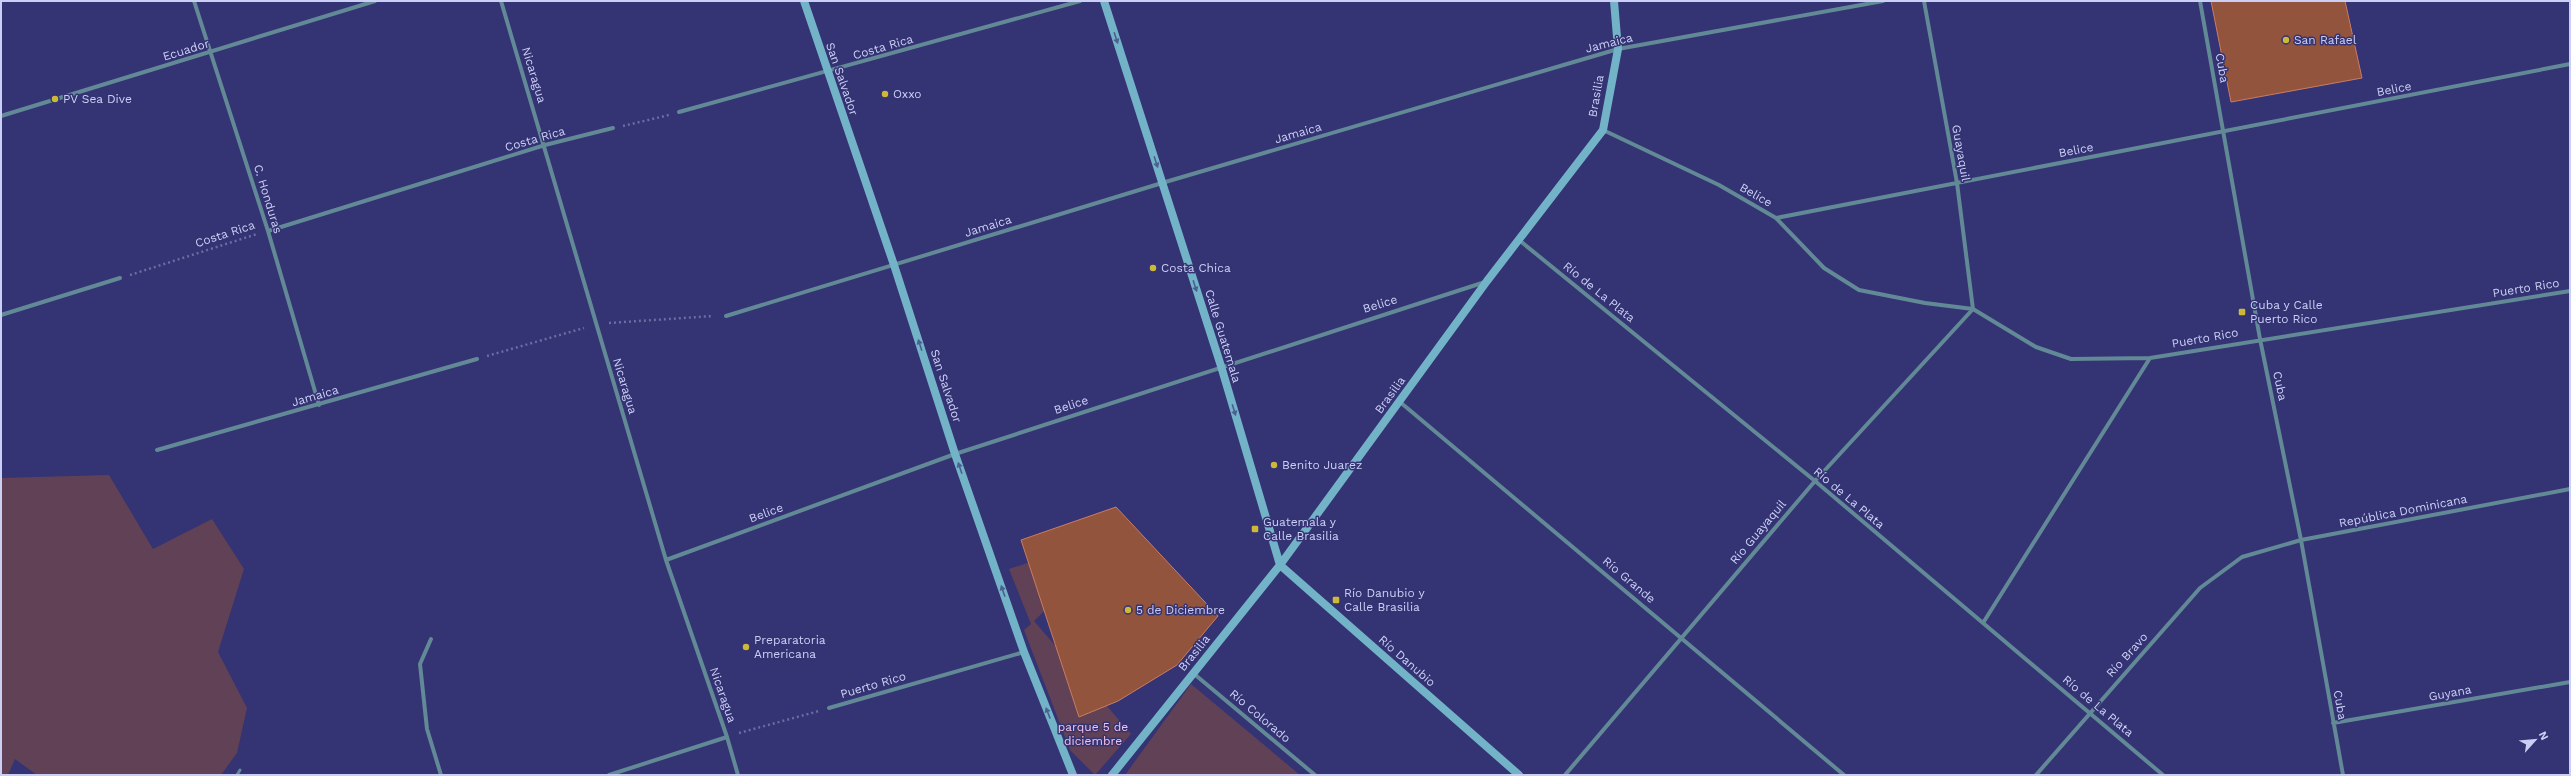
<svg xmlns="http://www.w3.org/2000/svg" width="2571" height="776" viewBox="0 0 2571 776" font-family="'Work Sans',sans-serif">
  <rect width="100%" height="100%" fill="#343373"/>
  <path fill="#614156" d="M109,475L153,549L212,519L244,569L218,652L247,708L237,753L221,775H37L15,759L8,775H1V478Z
    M1052,555L1071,585L1034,621L1131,734L1095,775L1070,750L1024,630L1031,624L1009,569Z
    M1191,684L1300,775H1125Z"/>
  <path fill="#92543d" stroke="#cb7c61" d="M2211,1H2345L2362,78L2231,102Z
    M1116,507L1218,616L1177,665L1118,701L1079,717L1021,540Z"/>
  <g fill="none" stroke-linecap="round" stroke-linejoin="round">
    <path stroke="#6b6ca2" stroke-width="2.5" stroke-dasharray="2 3" stroke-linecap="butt" d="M623,126L669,115
      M130,275L257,234
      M609,323L713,316
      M487,356L584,328
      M739,733L819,711"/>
    <path stroke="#628996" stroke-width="3" d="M237,775L240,770"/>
    <path stroke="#628996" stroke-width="4" d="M194,1L268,231L319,405
      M501,1L666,560L727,737L738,775
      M1924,1L1957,183L1973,309
      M2200,1L2260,339L2301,540L2343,775
      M679,112L1080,1
      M1,116L375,1
      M1603,130L1719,185L1776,218L2570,64
      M1776,218L1824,268L1859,290L1925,303L1973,309L2036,347L2071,359L2150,358L2570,291
      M268,231L545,145L613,128
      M1519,240L1815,481L2163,775
      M1,315L120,278
      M726,316L1162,183L1618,49L1883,1
      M1400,402L1844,775
      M157,450L477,359
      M666,560L955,454L1485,282
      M1983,623L2150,358
      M431,639L420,664L427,729L441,775
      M1193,673L1315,775
      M829,708L1024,652
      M2333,723L2570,682
      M609,775L727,737
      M1565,775L1815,481L1973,309
      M2036,775L2200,588L2242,557L2301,540L2570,489"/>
    <path stroke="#73b3c8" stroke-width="8" d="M804,1L894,265L955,454L1024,652L1073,775
      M1104,1L1221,366L1280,565L1519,775
      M1112,775L1280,565L1487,281L1603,130L1618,49L1614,1"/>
  </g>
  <defs><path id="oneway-solid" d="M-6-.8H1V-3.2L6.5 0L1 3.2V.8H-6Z"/></defs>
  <g fill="#4a6091">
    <use href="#oneway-solid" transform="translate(1116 38) rotate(72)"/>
    <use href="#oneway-solid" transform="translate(1156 162) rotate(72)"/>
    <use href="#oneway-solid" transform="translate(1195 286) rotate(72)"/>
    <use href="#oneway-solid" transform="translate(920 345) rotate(-108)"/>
    <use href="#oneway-solid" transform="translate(1234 410) rotate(73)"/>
    <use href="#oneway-solid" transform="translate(960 468) rotate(-109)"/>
    <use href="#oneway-solid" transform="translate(1003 591) rotate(-109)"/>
    <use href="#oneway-solid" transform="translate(1048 713) rotate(-111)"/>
  </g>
  <g fill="#cdb938" stroke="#343373" stroke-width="1.5">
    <circle cx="2286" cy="40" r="4"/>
    <circle cx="885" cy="94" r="4"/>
    <circle cx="55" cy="99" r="4"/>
    <circle cx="1153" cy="268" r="4"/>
    <rect x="2238" y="308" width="8" height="8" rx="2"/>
    <circle cx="1274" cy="465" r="4"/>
    <rect x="1251" y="525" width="8" height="8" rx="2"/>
    <rect x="1332" y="596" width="8" height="8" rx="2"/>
    <circle cx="1128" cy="610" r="4"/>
    <circle cx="746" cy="647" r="4"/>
  </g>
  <g text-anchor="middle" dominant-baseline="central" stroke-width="3" stroke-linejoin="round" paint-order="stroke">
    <g font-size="12" fill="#cbcff5" stroke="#343373" text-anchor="start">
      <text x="2294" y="40">San Rafael</text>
      <text x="893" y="94">Oxxo</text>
      <text x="63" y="99">PV Sea Dive</text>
      <text x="1161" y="268">Costa Chica</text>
      <text x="2250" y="305">Cuba y Calle<tspan x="2250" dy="14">Puerto Rico</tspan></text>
      <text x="1282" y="465">Benito Juarez</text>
      <text x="1263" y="522">Guatemala y<tspan x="1263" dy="14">Calle Brasilia</tspan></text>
      <text x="1344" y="593">Río Danubio y<tspan x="1344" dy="14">Calle Brasilia</tspan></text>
      <text x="1136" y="610">5 de Diciembre</text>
      <text x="754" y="640">Preparatoria<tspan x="754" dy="14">Americana</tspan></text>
    </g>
    <g font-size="12" fill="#cbcff5" stroke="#343373">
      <text transform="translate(1609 43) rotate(-14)">Jamaica</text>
      <text transform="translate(883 47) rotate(-16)">Costa Rica</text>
      <text transform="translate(186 50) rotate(-17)">Ecuador</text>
      <text transform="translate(2222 68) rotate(80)">Cuba</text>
      <text transform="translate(534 75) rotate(73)">Nicaragua</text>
      <text transform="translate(842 79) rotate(71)">San Salvador</text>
      <text transform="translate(2394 89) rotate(-11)">Belice</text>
      <text transform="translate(1596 96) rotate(-80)">Brasilia</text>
      <text transform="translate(1298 133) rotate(-16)">Jamaica</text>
      <text transform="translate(535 139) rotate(-16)">Costa Rica</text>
      <text transform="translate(2076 150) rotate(-11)">Belice</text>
      <text transform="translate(1961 153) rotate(80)">Guayaquil</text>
      <text transform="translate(1756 195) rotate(30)">Belice</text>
      <text transform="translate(268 199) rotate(73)">C. Honduras</text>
      <text transform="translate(988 226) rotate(-17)">Jamaica</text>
      <text transform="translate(225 234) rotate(-18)">Costa Rica</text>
      <text transform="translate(2526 288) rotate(-9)">Puerto Rico</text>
      <text transform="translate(1599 292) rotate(39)">Río de La Plata</text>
      <text transform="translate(1380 304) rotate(-17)">Belice</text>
      <text transform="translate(1223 336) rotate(73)">Calle Guatemala</text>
      <text transform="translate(2205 338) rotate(-10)">Puerto Rico</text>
      <text transform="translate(625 386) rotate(73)">Nicaragua</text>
      <text transform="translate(946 386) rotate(72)">San Salvador</text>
      <text transform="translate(2280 386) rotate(78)">Cuba</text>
      <text transform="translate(1390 395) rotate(-54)">Brasilia</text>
      <text transform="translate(315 396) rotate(-16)">Jamaica</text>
      <text transform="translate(1071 405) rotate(-18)">Belice</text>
      <text transform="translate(1849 498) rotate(40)">Río de La Plata</text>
      <text transform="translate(2403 511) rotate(-11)">República Dominicana</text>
      <text transform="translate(766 513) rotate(-20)">Belice</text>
      <text transform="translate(1758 532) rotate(-50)">Río Guayaquil</text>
      <text transform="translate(1629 580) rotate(40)">Río Grande</text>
      <text transform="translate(1194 653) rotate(-51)">Brasilia</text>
      <text transform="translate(2127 655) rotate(-48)">Río Bravo</text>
      <text transform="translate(1407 661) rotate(41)">Río Danubio</text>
      <text transform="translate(873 685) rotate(-16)">Puerto Rico</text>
      <text transform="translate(2450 693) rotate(-10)">Guyana</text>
      <text transform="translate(723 695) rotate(71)">Nicaragua</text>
      <text transform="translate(2340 705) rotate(80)">Cuba</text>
      <text transform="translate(2098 706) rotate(40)">Río de La Plata</text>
      <text transform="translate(1260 716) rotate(40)">Río Colorado</text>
    </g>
    <g font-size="12" fill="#f6c2e3" stroke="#343373">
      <text x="1093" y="727">parque 5 de<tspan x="1093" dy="14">diciembre</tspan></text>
    </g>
  </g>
  <rect width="2571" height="776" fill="none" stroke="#cbcff5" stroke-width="4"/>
  <g transform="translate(2535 740) rotate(63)" stroke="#343373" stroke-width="3" paint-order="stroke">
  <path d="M0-3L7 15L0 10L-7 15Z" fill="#cbcff5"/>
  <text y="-6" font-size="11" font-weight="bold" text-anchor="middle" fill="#cbcff5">N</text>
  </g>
</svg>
